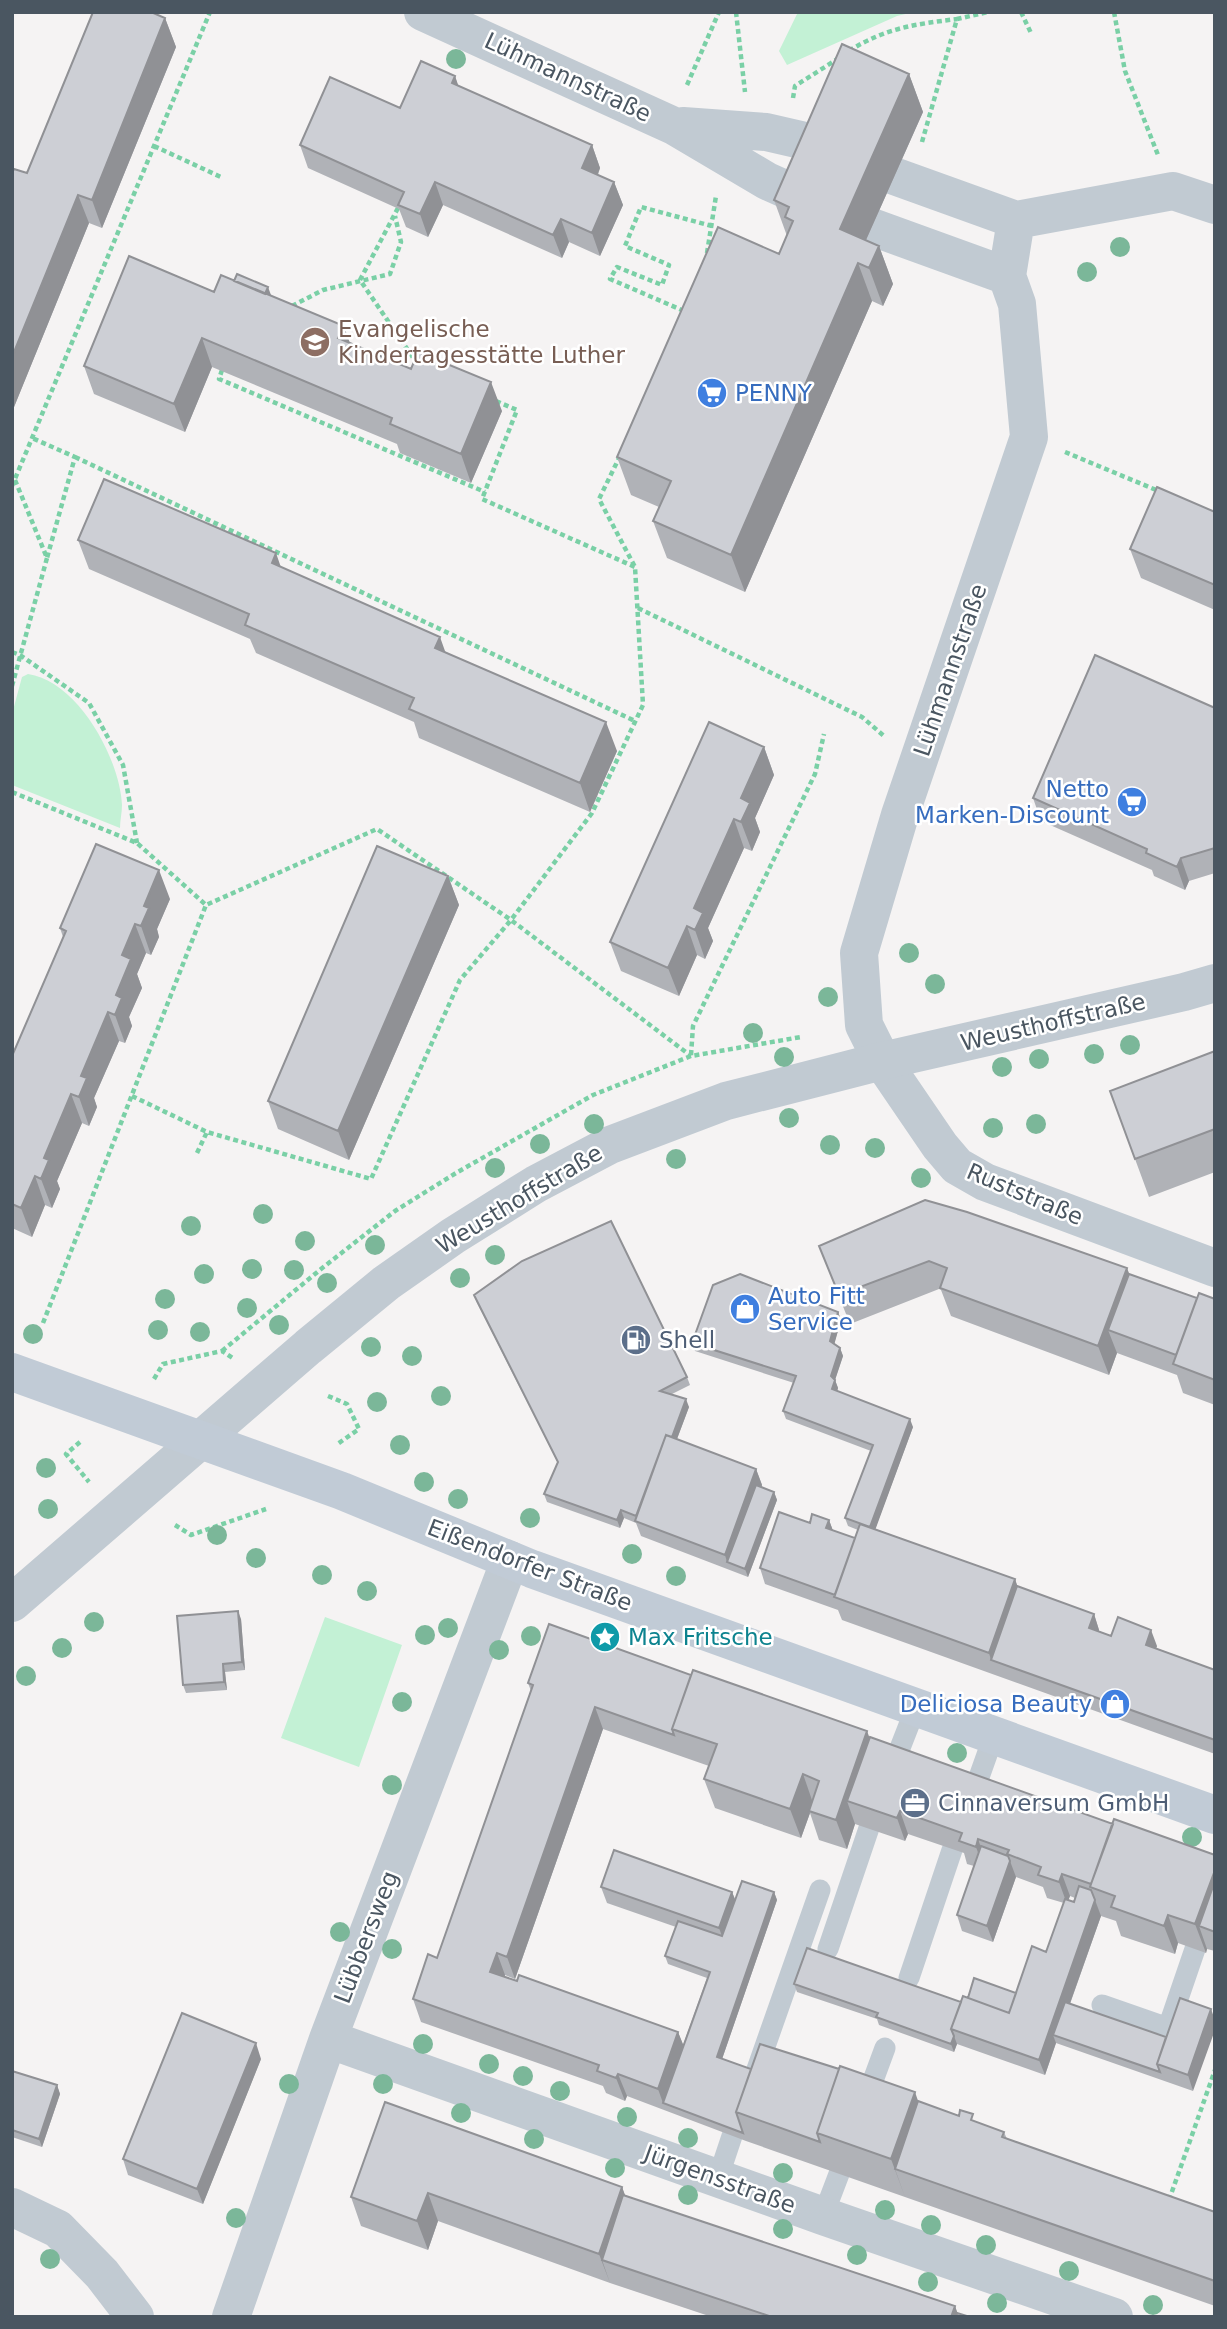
<svg xmlns="http://www.w3.org/2000/svg" width="1227" height="2329" viewBox="0 0 1227 2329" font-family="'DejaVu Sans',sans-serif">
  <rect width="100%" height="100%" fill="#f5f3f3"/>
  <path fill="#c3f1d5" d="M798,12H914L897,16L787,65L779,51Z
    M28,674C78,681 120,759 122,805C122,813 120,820 120,828L12,785V714L22,677Z
    M325,1617L402,1645L359,1767L281,1738Z"/>
  <g fill="none" stroke-linecap="round" stroke-linejoin="round">
    <path stroke="#7ad0a6" stroke-width="4.5" stroke-dasharray="5 3.5" stroke-linecap="butt" d="M736,12L745,92
      M1021,12L1031,33
      M1114,12L1125,71L1158,155
      M849,51C885,28 916,24 957,19
      M687,85L719,12
      M793,98L795,86L839,58
      M922,142L957,19L988,12
      M154,146L223,178
      M398,208L360,280L416,362
      M707,253L716,196
      M292,306L323,290L390,274L401,242L395,216
      M684,311L610,279L617,267L662,285L669,265L625,246L641,207L712,226
      M222,370L219,379L231,384L485,492
      M496,401L517,410L482,499L635,567
      M1065,452L1161,492
      M75,457L635,721
      M15,480L47,558L75,457L32,438
      M12,486L210,12
      M638,608L862,717L884,736
      M12,652L20,655L89,703L123,765L137,843
      M12,686L47,558
      M12,792L137,843L206,905L377,829L511,920L691,1056
      M691,1055L693,1026L815,774L824,734
      M132,1096L207,1132L371,1179L460,980L511,920L592,813L643,705L635,567L599,499L620,456
      M197,1153L207,1132
      M43,1323L206,905
      M222,1351L321,1269L395,1211L456,1173L593,1095L691,1056L801,1037
      M154,1379L163,1364L222,1351L234,1359
      M328,1396L347,1404L359,1429L336,1445
      M80,1442L66,1454L89,1482
      M175,1525L191,1535L266,1509
      M1169,2200L1215,2070"/>
    <path stroke="#c1cad2" stroke-width="21" d="M893,1766L916,1707
      M973,1794L994,1735
      M828,1949L869,1828
      M909,1978L952,1850
      M1102,2005L1168,2028L1195,1949
      M756,2072L820,1890
      M864,2105L885,2048
      M718,2178L732,2136
      M823,2216L839,2174"/>
    <path stroke="#c1cad2" stroke-width="38" d="M423,12L674,126L767,181L805,198
      M683,126L766,132L827,146
      M894,176L1016,220L1173,191L1215,205
      M1016,220L1007,276L1017,304L1029,437L900,815L859,953L864,1025L882,1061L940,1146L957,1166L985,1182L1215,1268
      M872,227L1007,276
      M328,2039L823,2216L1114,2317
      M12,2207L58,2229L102,2274L135,2317
      M231,2317L328,2039L510,1560"/>
    <path stroke="#c1cad2" stroke-width="38" d="M12,1603L308,1347L386,1283L453,1236L536,1184L610,1145L726,1101L882,1061L1184,992L1215,983"/>
    <path stroke="#c1cbd6" stroke-width="38" d="M12,1372L342,1491L532,1569L1215,1815"/>
  </g>
  <g fill="#7bb799">
    <circle cx="456" cy="59" r="10"/>
    <circle cx="1120" cy="247" r="10"/>
    <circle cx="1087" cy="272" r="10"/>
    <circle cx="909" cy="953" r="10"/>
    <circle cx="935" cy="984" r="10"/>
    <circle cx="828" cy="997" r="10"/>
    <circle cx="753" cy="1033" r="10"/>
    <circle cx="1130" cy="1045" r="10"/>
    <circle cx="1094" cy="1054" r="10"/>
    <circle cx="784" cy="1057" r="10"/>
    <circle cx="1039" cy="1059" r="10"/>
    <circle cx="1002" cy="1067" r="10"/>
    <circle cx="789" cy="1118" r="10"/>
    <circle cx="594" cy="1124" r="10"/>
    <circle cx="1036" cy="1124" r="10"/>
    <circle cx="993" cy="1128" r="10"/>
    <circle cx="540" cy="1144" r="10"/>
    <circle cx="830" cy="1145" r="10"/>
    <circle cx="875" cy="1148" r="10"/>
    <circle cx="676" cy="1159" r="10"/>
    <circle cx="495" cy="1168" r="10"/>
    <circle cx="921" cy="1178" r="10"/>
    <circle cx="263" cy="1214" r="10"/>
    <circle cx="191" cy="1226" r="10"/>
    <circle cx="305" cy="1241" r="10"/>
    <circle cx="375" cy="1245" r="10"/>
    <circle cx="495" cy="1255" r="10"/>
    <circle cx="252" cy="1269" r="10"/>
    <circle cx="294" cy="1270" r="10"/>
    <circle cx="204" cy="1274" r="10"/>
    <circle cx="460" cy="1278" r="10"/>
    <circle cx="327" cy="1283" r="10"/>
    <circle cx="165" cy="1299" r="10"/>
    <circle cx="247" cy="1308" r="10"/>
    <circle cx="279" cy="1325" r="10"/>
    <circle cx="158" cy="1330" r="10"/>
    <circle cx="200" cy="1332" r="10"/>
    <circle cx="33" cy="1334" r="10"/>
    <circle cx="371" cy="1347" r="10"/>
    <circle cx="412" cy="1356" r="10"/>
    <circle cx="441" cy="1396" r="10"/>
    <circle cx="377" cy="1402" r="10"/>
    <circle cx="400" cy="1445" r="10"/>
    <circle cx="46" cy="1468" r="10"/>
    <circle cx="424" cy="1482" r="10"/>
    <circle cx="458" cy="1499" r="10"/>
    <circle cx="48" cy="1509" r="10"/>
    <circle cx="530" cy="1518" r="10"/>
    <circle cx="217" cy="1535" r="10"/>
    <circle cx="632" cy="1554" r="10"/>
    <circle cx="256" cy="1558" r="10"/>
    <circle cx="322" cy="1575" r="10"/>
    <circle cx="676" cy="1576" r="10"/>
    <circle cx="367" cy="1591" r="10"/>
    <circle cx="94" cy="1622" r="10"/>
    <circle cx="448" cy="1628" r="10"/>
    <circle cx="425" cy="1635" r="10"/>
    <circle cx="531" cy="1636" r="10"/>
    <circle cx="62" cy="1648" r="10"/>
    <circle cx="499" cy="1650" r="10"/>
    <circle cx="26" cy="1676" r="10"/>
    <circle cx="402" cy="1702" r="10"/>
    <circle cx="957" cy="1753" r="10"/>
    <circle cx="392" cy="1785" r="10"/>
    <circle cx="1192" cy="1837" r="10"/>
    <circle cx="340" cy="1932" r="10"/>
    <circle cx="392" cy="1949" r="10"/>
    <circle cx="423" cy="2044" r="10"/>
    <circle cx="489" cy="2064" r="10"/>
    <circle cx="523" cy="2076" r="10"/>
    <circle cx="289" cy="2084" r="10"/>
    <circle cx="383" cy="2084" r="10"/>
    <circle cx="560" cy="2091" r="10"/>
    <circle cx="461" cy="2113" r="10"/>
    <circle cx="627" cy="2117" r="10"/>
    <circle cx="688" cy="2138" r="10"/>
    <circle cx="534" cy="2139" r="10"/>
    <circle cx="615" cy="2168" r="10"/>
    <circle cx="783" cy="2173" r="10"/>
    <circle cx="688" cy="2195" r="10"/>
    <circle cx="885" cy="2210" r="10"/>
    <circle cx="236" cy="2218" r="10"/>
    <circle cx="931" cy="2225" r="10"/>
    <circle cx="783" cy="2229" r="10"/>
    <circle cx="986" cy="2245" r="10"/>
    <circle cx="857" cy="2255" r="10"/>
    <circle cx="50" cy="2259" r="10"/>
    <circle cx="1069" cy="2271" r="10"/>
    <circle cx="928" cy="2282" r="10"/>
    <circle cx="997" cy="2303" r="10"/>
    <circle cx="1153" cy="2305" r="10"/>
  </g>
  <path fill="#b0b2b7" fill-rule="evenodd" d="M165,18L176,47L102,228L89,223L12,412V173H27Z
    M909,74L923,112L866,240L879,246L893,284L883,306L872,301L745,592L667,558L653,521L659,507L631,495L617,457L779,254L787,236L774,200Z
    M455,76L458,86L592,145L600,168L598,175L614,182L623,205L600,256L569,242L562,258L443,205L428,237L406,227L399,209L308,168L300,145L400,108Z
    M214,292L271,295L270,296L344,326L349,343L502,411L471,483L400,453L397,444L212,367L185,432L94,394L84,366Z
    M1215,512V610L1141,578L1130,549Z
    M78,540L281,568L446,652L617,751L590,812L419,738L414,722L256,653L250,639L89,569Z
    M1215,708V873L1189,881L1185,890L1154,876L1152,870L1041,821L1033,798Z
    M764,747L774,775L755,818L760,832L752,851L744,848L708,928L713,941L705,959L697,955L679,996L621,971L610,942Z
    M448,876L459,905L349,1160L278,1129L268,1101Z
    M170,899L157,929L159,937L151,955L146,953L137,974L142,988L129,1017L132,1026L125,1043L119,1041L94,1098L97,1107L89,1126L82,1123L57,1181L60,1189L52,1208L45,1205L32,1237L12,1228V1056L63,937L60,928Z
    M1215,1051V1172L1149,1197L1110,1091Z
    M819,1246L1129,1274L1197,1298L1215,1299V1405L1183,1393L1177,1375L1117,1353L1109,1375L951,1316L941,1290L939,1289L850,1324Z
    M474,1295L687,1377L690,1385L672,1394L689,1407L677,1439L756,1469L762,1485L761,1487L774,1492L777,1500L748,1577L641,1536L636,1523L624,1518L620,1528L547,1502L544,1494L558,1463L477,1303Z
    M838,1312L841,1320L834,1344L840,1348L843,1356L835,1380L838,1388L837,1391L913,1427L875,1529L1015,1579L1017,1586L1094,1614L1099,1630V1631L1111,1636L1157,1646L1156,1648L1215,1670V1754L842,1620L838,1610L765,1584L760,1568L810,1523L829,1520L833,1531L855,1538L858,1530L848,1526L845,1518L871,1451L786,1419L783,1411L794,1383L695,1351L692,1343Z
    M241,1619L245,1670L225,1672L227,1690L186,1693L183,1685Z
    M528,1683L870,1737L1113,1824L1215,1855V1951L1207,1949L1206,1953L1178,1943L1175,1954L1121,1936L1116,1921L1101,1916L1070,2004L1166,2037L1180,1998L1193,2091L1056,2043L1045,2075L957,2044L954,2052L879,2025L877,2019L797,1992L794,1984L961,2002L968,1998L1016,1993L1046,1952L1064,1903L1047,1898L1043,1887L1016,1877L993,1942L962,1931L957,1915L974,1866L967,1864L964,1853L908,1834L905,1841L855,1824L847,1849L819,1840L810,1813L801,1838L715,1808L704,1779L709,1766L603,1729L515,1979L505,1975V1977L678,2032L683,2045L707,1978L668,1964L665,1956L676,1927L607,1903L601,1887L732,1892L735,1899L774,1892L777,1900L722,2059L751,2069L918,2101L1004,2132L1007,2139L1215,2212V2306L746,2141L627,2096L625,2101L606,2093L603,2086L421,2022L413,1999L437,1958L531,1691ZM1070,1896L1075,1898L1074,1902L1068,1900Z
    M261,2059L203,2204L128,2175L123,2159Z
    M12,2071L57,2085L60,2094L42,2147L12,2137Z
    M385,2102L622,2187L625,2196L955,2306L957,2313L970,2317H712L610,2283L438,2221L428,2250L361,2226L351,2197Z"/>
  <path fill="#909195" d="M165,18L176,47L102,228L92,200Z
    M909,74L923,112L854,267L840,229Z
    M455,76L463,99L452,83Z
    M592,145L600,168L591,191L582,168Z
    M435,182L443,205L428,237L420,214Z
    M614,182L623,205L600,256L592,233Z
    M78,195L89,223L12,412V357Z
    M561,219L569,242L562,258L553,235Z
    M879,246L893,284L883,306L869,268Z
    M858,263L872,301L745,592L731,555Z
    M268,287L271,295L262,317L259,308Z
    M344,326L354,355L338,338Z
    M202,338L212,367L185,432L174,404Z
    M491,382L502,411L471,483L461,454Z
    M276,553L286,582L272,563Z
    M440,637L450,665L435,648Z
    M606,722L617,751L590,812L580,783Z
    M764,747L774,775L755,818L760,832L752,851L741,822V798Z
    M734,819L744,848L708,928L713,941L705,959L695,930L694,908Z
    M1181,858L1189,881L1185,890L1177,867Z
    M159,870L170,899L157,929L159,937L151,955L141,926L144,906Z
    M448,876L459,905L349,1160L338,1131Z
    M135,924L146,953L137,974L142,988L129,1017L132,1026L125,1043L115,1015L116,995L122,955Z
    M687,926L697,955L679,996L668,968Z
    M108,1012L119,1041L94,1098L97,1107L89,1126L79,1097L81,1076Z
    M71,1094L82,1123L57,1181L60,1189L52,1208L41,1179L44,1158Z
    M35,1176L45,1205L32,1237L21,1208Z
    M1127,1268L1138,1296L1108,1330L1117,1353L1109,1375L1098,1346Z
    M838,1312L841,1320L833,1349L830,1341Z
    M840,1348L843,1356L835,1380L838,1388L835,1398L832,1389L831,1376Z
    M686,1399L689,1407L645,1524L641,1518Z
    M910,1419L913,1427L873,1536L870,1528Z
    M756,1469L762,1485L733,1564L727,1562L725,1555Z
    M774,1492L777,1500L748,1577L745,1569Z
    M621,1510L624,1518L620,1528L617,1520Z
    M829,1520L835,1536L826,1528Z
    M1015,1579L1023,1602L991,1660L989,1653Z
    M238,1611L241,1619L245,1670L242,1662Z
    M1094,1614L1099,1630L1094,1643L1089,1628Z
    M1151,1630L1157,1646L1152,1660L1146,1645Z
    M223,1664L225,1672L227,1690L224,1682Z
    M595,1707L603,1729L515,1979L507,1957Z
    M867,1731L878,1760L847,1801L855,1824L847,1849L836,1820Z
    M803,1774L813,1803L809,1811L810,1813L801,1838L790,1809Z
    M900,1811L908,1834L905,1841L897,1818Z
    M978,1839L986,1862L984,1869L976,1847Z
    M1010,1861L1016,1877L993,1942L987,1926Z
    M1215,1870V1928L1199,1926L1207,1949L1206,1953L1195,1924Z
    M1062,1874L1070,1896L1067,1904L1059,1882Z
    M732,1892L738,1907L725,1944L719,1928Z
    M774,1892L777,1900L720,2065L717,2057Z
    M1095,1900L1101,1916L1058,2037L1053,2035L1056,2043L1045,2075L1039,2060Z
    M1168,1915L1178,1943L1175,1954L1164,1926Z
    M497,1953L505,1975L498,1995L490,1972Z
    M1211,2009L1215,2020V2030L1193,2091L1188,2075Z
    M678,2032L687,2054L663,2103L658,2089Z
    M954,2036L957,2044L954,2052L951,2044Z
    M256,2043L261,2059L203,2204L197,2189Z
    M618,2074L627,2096L625,2101L616,2078Z
    M57,2085L60,2094L42,2147L39,2139Z
    M915,2092L928,2130L895,2169L905,2197L891,2159Z
    M622,2187L633,2216L602,2260L610,2283L599,2254Z
    M428,2193L438,2221L428,2250L417,2221Z
    M955,2306L959,2317H951Z"/>
  <path fill="#cdcfd5" stroke="#909195" stroke-width="2" d="M93,12H151L165,18L92,200L78,195L12,357V173L14,169L27,173Z
    M842,44L909,74L840,229L879,246L869,268L858,263L731,555L653,521L671,481L617,457L718,227L779,254L793,221L785,217L789,207L774,200Z
    M421,61L455,76L452,83L592,145L582,168L614,182L592,233L561,219L553,235L435,182L420,214L398,205L404,192L300,145L330,77L400,108Z
    M129,256L214,292L221,275L344,326L338,338L411,369L418,352L491,382L461,454L390,424L392,418L202,338L174,404L84,366Z
    M237,274L268,287L265,294L234,281Z
    M104,479L276,553L272,563L440,637L435,648L606,722L580,783L409,709L414,698L245,625L249,614L78,540Z
    M1157,487L1215,512V585L1130,549Z
    M1095,655L1215,708V848L1181,858L1177,867L1146,853L1147,849L1033,798Z
    M709,722L764,747L741,798L750,803L741,822L734,819L694,908L703,913L695,930L687,926L668,968L610,942Z
    M96,844L159,870L144,906L149,908L141,926L135,924L122,955L131,959L116,995L122,998L115,1015L108,1012L81,1076L87,1078L79,1097L71,1094L44,1158L49,1160L41,1179L35,1176L21,1208L12,1204V1056L66,931L60,928Z
    M377,846L448,876L338,1131L268,1101Z
    M1215,1051V1129L1135,1159L1110,1091Z
    M925,1200L967,1212L1127,1268L1098,1346L940,1288L947,1268L929,1261L839,1295L819,1246Z
    M611,1221L687,1377L660,1391L686,1399L672,1437L666,1435L636,1516L621,1510L617,1520L544,1494L558,1462L474,1295L522,1261Z
    M740,1274L838,1312L830,1341L840,1348L831,1376L835,1380L832,1389L910,1419L870,1527L845,1518L873,1445L783,1411L796,1376L692,1343L713,1285Z
    M1129,1274L1197,1298L1176,1355L1108,1330Z
    M1199,1293L1215,1299V1380L1173,1364Z
    M666,1435L756,1469L725,1555L635,1521Z
    M756,1485L774,1492L745,1569L727,1562Z
    M779,1512L810,1523L812,1514L829,1520L826,1528L855,1538L835,1595L760,1568Z
    M860,1524L1015,1579L989,1653L834,1597Z
    M1017,1586L1094,1614L1089,1628L1111,1636L1118,1617L1151,1630L1146,1645L1215,1670V1740L991,1660Z
    M238,1611L242,1662L223,1664L224,1682L183,1685L177,1616Z
    M549,1624L691,1675L672,1729L674,1735L595,1707L507,1957L497,1953L490,1972L517,1981L519,1975L678,2032L658,2089L618,2074L616,2078L597,2071L599,2065L413,1999L428,1954L437,1958L533,1685L528,1683Z
    M693,1670L867,1731L836,1820L809,1811L819,1781L803,1774L790,1809L704,1779L717,1744L672,1729Z
    M870,1737L1113,1824L1091,1884L1062,1874L1059,1882L1038,1875L1041,1867L1007,1854L1009,1850L978,1839L976,1847L959,1841L962,1833L900,1811L897,1818L847,1801Z
    M1114,1819L1215,1855V1870L1195,1924L1168,1915L1164,1926L1111,1907L1115,1896L1090,1887Z
    M981,1846L1008,1856L1010,1861L987,1926L957,1915Z
    M614,1850L732,1892L719,1928L601,1887Z
    M742,1881L774,1892L717,2057L751,2069L736,2112L743,2133L663,2103L710,1972L665,1956L678,1921L722,1936Z
    M1215,1881V1932L1199,1926Z
    M1079,1886L1091,1890L1095,1900L1039,2060L951,2029L963,1996L1009,2013L1032,1946L1046,1952L1065,1899L1074,1902Z
    M807,1948L961,2002L951,2029L954,2036L951,2044L876,2017L878,2013L794,1984Z
    M974,1978L1016,1993L1009,2013L968,1998Z
    M1180,1998L1211,2009L1188,2075L1157,2064Z
    M1065,2002L1166,2037L1157,2064L1160,2072L1053,2035Z
    M182,2013L256,2043L197,2189L123,2159Z
    M760,2044L839,2069L817,2133L820,2142L736,2112Z
    M840,2066L915,2092L891,2159L817,2133Z
    M12,2071L57,2085L39,2139L12,2130Z
    M918,2101L959,2116L960,2110L973,2114L971,2120L1004,2132L1002,2137L1215,2212V2281L895,2169Z
    M385,2102L622,2187L599,2254L428,2193L417,2221L351,2197Z
    M623,2195L955,2306L951,2317H772L602,2260Z
    M957,2313L970,2317H956Z"/>
  <defs>
    <g id="school-disc" transform="scale(1.575)"><circle r="9.5" fill="#8d6e63" stroke="#fff"/><path d="M0-5L7-2L0 1L-7-2ZM-4 1L0 2.5L4 1V4Q0 6-4 4Z" fill="#fff"/></g>
    <g id="supermarket-disc" transform="scale(1.575)"><circle r="9.5" fill="#3f7fe0" stroke="#fff"/><path d="M-6-5.5h2.5l.6 2H6L4.5 2H-2.5L-4.4-4H-6ZM-1.5 3.2a1.3 1.3 0 1 0 .1 0ZM3 3.2a1.3 1.3 0 1 0 .1 0Z" fill="#fff"/></g>
    <g id="shop-disc" transform="scale(1.575)"><circle r="9.5" fill="#3f7fe0" stroke="#fff"/><path d="M-5-2.5h2.3a2.7 3.5 0 0 1 5.4 0H5L5.5 6h-11ZM-1.5-2.5h3a1.5 2.3 0 0 0-3 0Z" fill="#fff"/></g>
    <g id="fuel-disc" transform="scale(1.575)"><circle r="9.5" fill="#5c6f8a" stroke="#fff"/><path d="M-5.5-6h7V0h2V4h1.3V-2.5L3-4.5l.8-.8L6-3V5H2.5V1h-1V6h-7ZM-4.2-4.7v3.2H.2V-4.7Z" fill="#fff"/></g>
    <g id="sight-disc" transform="scale(1.575)"><circle r="9.5" fill="#0f9aa8" stroke="#fff"/><path d="M0-6L1.8-2.2L6-1.7L2.9 1.2L3.7 5.4L0 3.3L-3.7 5.4L-2.9 1.2L-6-1.7L-1.8-2.2Z" fill="#fff"/></g>
    <g id="office-disc" transform="scale(1.575)"><circle r="9.5" fill="#5c6f8a" stroke="#fff"/><path d="M-6-3h4V-5.5h4V-3h4V5H-6ZM-1-4.5V-3h2v-1.5ZM-6 0V1H6V0Z" fill="#fff"/></g>
  </defs>
  <g fill-rule="evenodd">
    <use href="#school-disc" x="315" y="342"/>
    <use href="#supermarket-disc" x="712" y="393"/>
    <use href="#supermarket-disc" x="1132" y="802"/>
    <use href="#shop-disc" x="745" y="1309"/>
    <use href="#fuel-disc" x="636" y="1340"/>
    <use href="#sight-disc" x="605" y="1637"/>
    <use href="#shop-disc" x="1115" y="1704"/>
    <use href="#office-disc" x="915" y="1803"/>
  </g>
  <g text-anchor="middle" dominant-baseline="central" stroke-width="5" stroke-linejoin="round" paint-order="stroke">
    <g font-size="23" fill="#4a5661" stroke="#fff">
      <text transform="translate(568 77) rotate(25)">Lühmannstraße</text>
      <text transform="translate(950 670) rotate(-71)">Lühmannstraße</text>
      <text transform="translate(1053 1022) rotate(-13)">Weusthoffstraße</text>
      <text transform="translate(1025 1194) rotate(23)">Ruststraße</text>
      <text transform="translate(519 1199) rotate(-31)">Weusthoffstraße</text>
      <text transform="translate(530 1565) rotate(21)">Eißendorfer Straße</text>
      <text transform="translate(366 1937) rotate(-69)">Lübbersweg</text>
      <text transform="translate(720 2179) rotate(20)">Jürgensstraße</text>
    </g>
    <g font-size="23" fill="#785e54" stroke="#fff" text-anchor="start">
      <text x="338" y="329">Evangelische<tspan x="338" dy="26">Kindertagesstätte Luther</tspan></text>
    </g>
    <g font-size="23" fill="#366cbe" stroke="#fff" text-anchor="start">
      <text x="735" y="393">PENNY</text>
      <text x="1109" y="789" text-anchor="end">Netto<tspan x="1109" dy="26">Marken-Discount</tspan></text>
      <text x="768" y="1296">Auto Fitt<tspan x="768" dy="26">Service</tspan></text>
      <text x="1092" y="1704" text-anchor="end">Deliciosa Beauty</text>
    </g>
    <g font-size="23" fill="#4e5e75" stroke="#fff" text-anchor="start">
      <text x="659" y="1340">Shell</text>
      <text x="938" y="1803">Cinnaversum GmbH</text>
    </g>
    <g font-size="23" fill="#0d838f" stroke="#fff" text-anchor="start">
      <text x="628" y="1637">Max Fritsche</text>
    </g>
  </g>
  <rect width="1227" height="2329" fill="none" stroke="#4a5661" stroke-width="28"/>
</svg>
